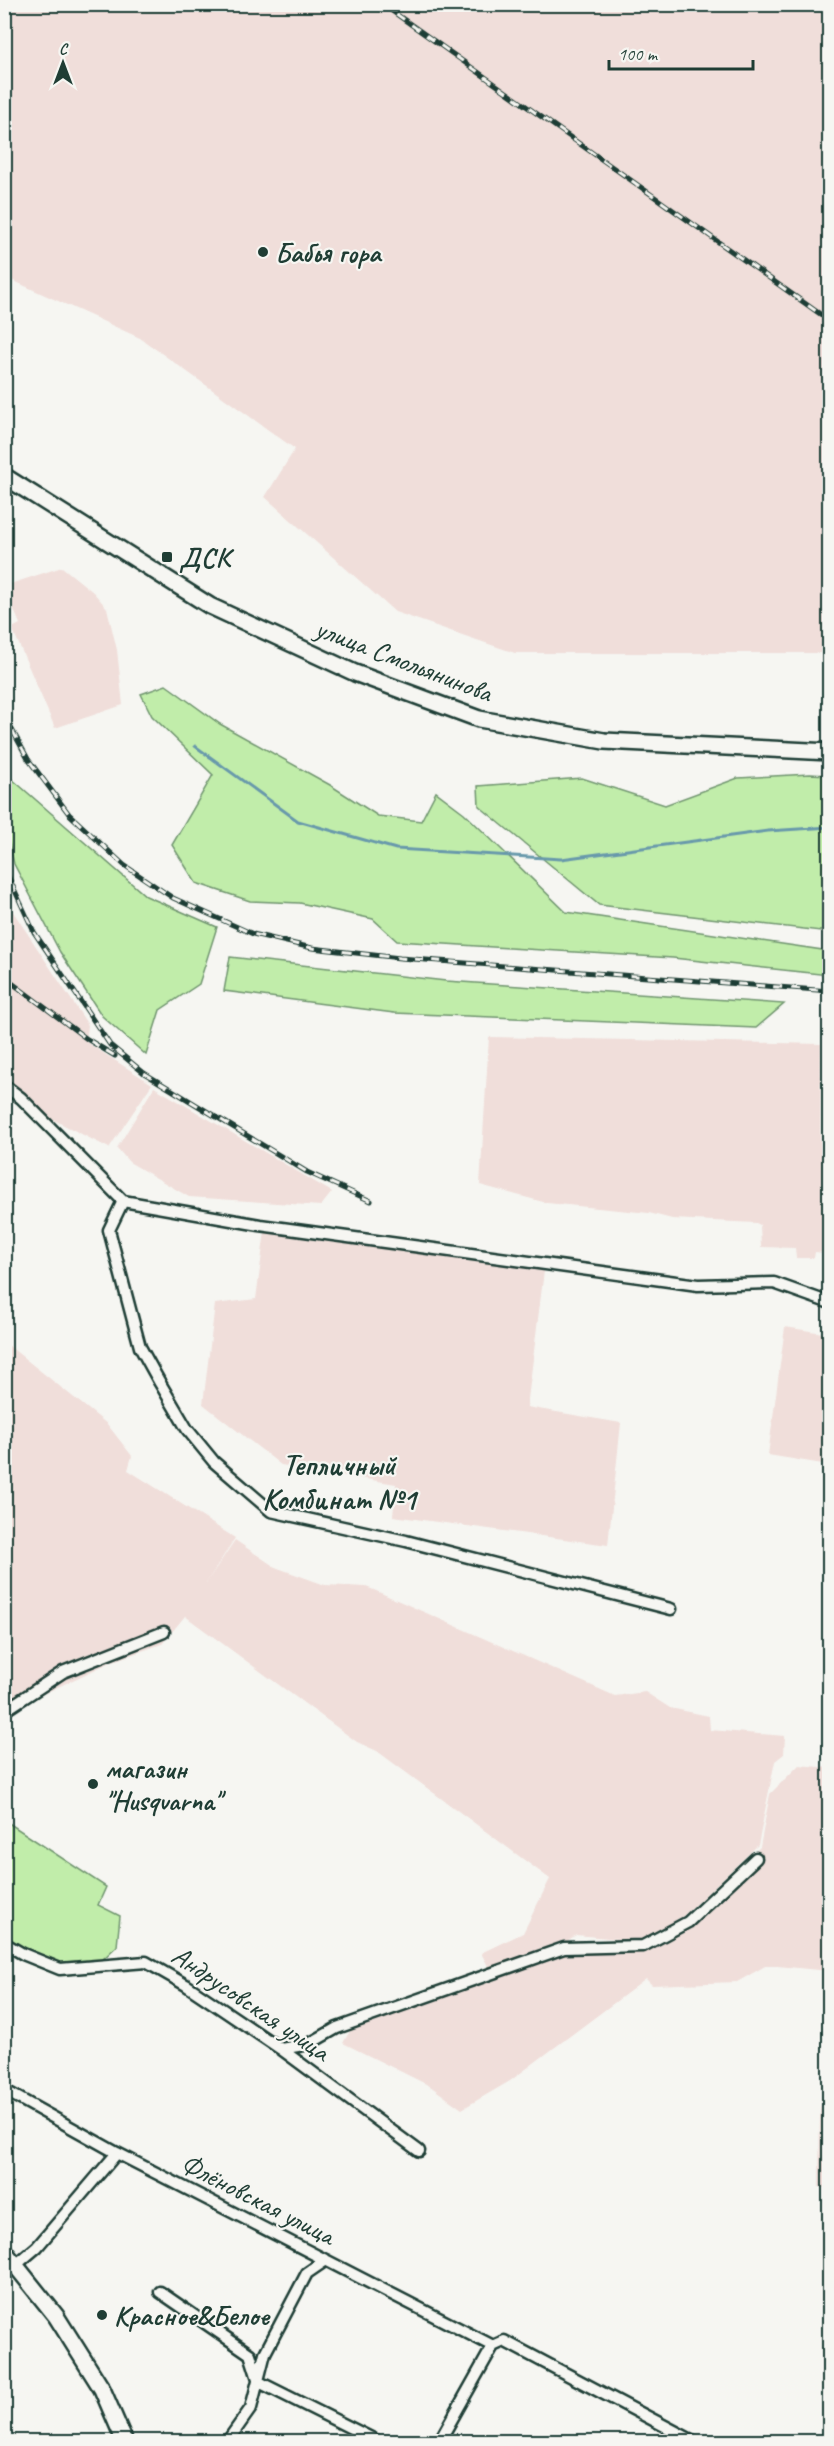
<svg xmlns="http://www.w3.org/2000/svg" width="834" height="2446" viewBox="0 0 834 2446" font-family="Caveat,sans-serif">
  <rect width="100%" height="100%" fill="#f6f6f2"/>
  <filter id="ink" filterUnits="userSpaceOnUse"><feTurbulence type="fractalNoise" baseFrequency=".0167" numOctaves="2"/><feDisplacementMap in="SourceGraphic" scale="12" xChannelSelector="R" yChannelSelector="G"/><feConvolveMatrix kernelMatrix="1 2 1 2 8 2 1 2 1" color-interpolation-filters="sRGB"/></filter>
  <g filter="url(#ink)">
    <path fill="#f0deda" d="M8,5H829V653H515L395,612L265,497L295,449L140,338L5,277L4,56Z
      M62,567L93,592L107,608L117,650L123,705L55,728L12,628L20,624L4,586Z
      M4,898L88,1025L86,1042L152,1084L109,1148L5,1095Z
      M489,1037L821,1044L820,1141H830L829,1294L826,1292L825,1253L815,1252L814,1258H796L795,1248L761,1247L760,1225L756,1223L672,1219L649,1213L547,1203L480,1185Z
      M154,1087L332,1192L321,1206L189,1197L129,1162L117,1148Z
      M265,1231L544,1271L527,1407L621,1423L608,1545L393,1516L396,1484L281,1465L203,1404L215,1304L256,1299Z
      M785,1327L829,1334V1465L768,1455Z
      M4,1342L107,1424L132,1456L128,1470L235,1538L206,1583L235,1540L275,1567L325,1585L366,1587L374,1590L615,1696L645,1692L670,1708L709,1716L710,1730L785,1736L784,1754L775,1761L758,1845L683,1916L640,1941L576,1935L561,1945L571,1942H642L684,1918L760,1847L770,1794L799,1765L829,1768V1971L767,1965L737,1982L652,1985L646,1979L510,2081L462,2109L430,2086L343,2043L360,2014L552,1948L489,1968L481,1953L523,1933L550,1879L377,1751L357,1742L185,1616L162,1644L113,1661L22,1704L5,1716Z
      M829,2072L830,2188H829L819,2187L820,2109Z"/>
    <path fill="#c1edaa" stroke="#70956f" stroke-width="1.5" d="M166,685L220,724L330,785L378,816L421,821L436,792L464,813L566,912L829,951V975L673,958L397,941L373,919L300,903L250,901L196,883L172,845L213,775L152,716L141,694Z
      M4,772L146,896L217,927L199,984L160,1010L146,1055L102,1016L60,952L14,864L5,827Z
      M810,774L829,775V932L599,905L479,806L478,786L582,778L665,805L738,778Z
      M230,957L446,981L784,1004L756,1028L394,1013L224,991Z
      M4,1820L106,1887L98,1905L120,1916L117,1946L102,1960L62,1964L26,1950L5,1937Z"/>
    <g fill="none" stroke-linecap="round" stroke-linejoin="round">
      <path stroke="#6899ab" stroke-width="3" d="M195,746L298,821L396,849L561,859L768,831L830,827"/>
      <g stroke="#1f3d34" stroke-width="15">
        <path id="street" d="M4,1085L21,1098L123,1201L260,1225L698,1285L774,1283L830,1303
          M123,1201L109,1230L140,1347L160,1383L187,1429L214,1462L271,1511L406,1541L671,1609
          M4,1711L63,1672L164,1632
          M4,1943L23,1954L60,1969L146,1962L186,1985L281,2049L419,2151
          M281,2049L309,2044L337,2028L564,1948L643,1946L688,1922L756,1858
          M4,2090L117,2153L493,2346
          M17,2264L37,2247L117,2153
          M160,2292L250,2354L259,2382L379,2442
          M227,2442L251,2408L265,2353L307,2273L326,2260
          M439,2442L493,2346L504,2341L695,2442"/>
      </g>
      <g stroke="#1f3d34" stroke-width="20">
        <path id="secondary" d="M4,476L210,606L355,673L479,719L604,741L830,752
          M4,2251L56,2316L102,2389L125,2442"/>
      </g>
      <use href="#street" stroke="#f6f6f2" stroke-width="10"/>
      <use href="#secondary" stroke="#f6f6f2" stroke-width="15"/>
      <g stroke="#1f3d34" stroke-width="5">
        <path id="rail" d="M382,4L830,321
          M4,715L28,759L69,814L124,865L173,898L253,934L312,948L400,958L830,991
          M4,867L34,932L110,1045L144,1073L307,1172L371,1201
          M4,977L87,1039L115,1056"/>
      </g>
      <use href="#rail" stroke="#f6f6f2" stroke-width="3" stroke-dasharray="9" stroke-linecap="butt"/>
    </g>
  </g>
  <g fill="#1f3d34" stroke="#f6f6f2" stroke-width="2">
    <circle cx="263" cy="252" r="6"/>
    <rect x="161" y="551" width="12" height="12" rx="3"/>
    <circle cx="93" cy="1784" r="6"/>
    <circle cx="102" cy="2315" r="6"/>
  </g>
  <g text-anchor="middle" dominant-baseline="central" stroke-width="4.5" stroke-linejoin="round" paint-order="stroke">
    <g font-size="28" font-weight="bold" fill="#1f3d34" stroke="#f6f6f2" text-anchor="start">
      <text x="275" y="252">Бабья гора</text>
      <text x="179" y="557">ДСК</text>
      <text x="105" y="1768">магазин<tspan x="105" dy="32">"Husqvarna"</tspan></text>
      <text x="114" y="2315">Красное&amp;Белое</text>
    </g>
    <g font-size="28" fill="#1f3d34" stroke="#f6f6f2">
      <text transform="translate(404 660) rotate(21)">улица Смольянинова</text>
      <text transform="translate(251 2003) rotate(34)">Андрусовская улица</text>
      <text transform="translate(258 2199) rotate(27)">Флёновская улица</text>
    </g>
    <g font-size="30" font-weight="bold" fill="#1f3d34" stroke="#f6f6f2">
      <text x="339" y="1465">Тепличный<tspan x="339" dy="34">Комбинат №1</tspan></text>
    </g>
  </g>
  <rect width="834" height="2446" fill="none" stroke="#f6f6f2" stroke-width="24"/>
  <rect x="12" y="12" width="810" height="2422" fill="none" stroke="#1f3d34" stroke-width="2" filter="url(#ink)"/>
  <g transform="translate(63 63)" stroke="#f6f6f2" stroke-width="4.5" paint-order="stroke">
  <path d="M0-4.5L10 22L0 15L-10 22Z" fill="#1f3d34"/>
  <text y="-9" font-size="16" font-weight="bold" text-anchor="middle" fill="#1f3d34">С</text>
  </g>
  <path d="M609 60v9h144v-9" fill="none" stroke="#1f3d34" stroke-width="3"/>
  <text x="618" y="60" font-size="18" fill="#1f3d34" stroke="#f6f6f2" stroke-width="4.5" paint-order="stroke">100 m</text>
</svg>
